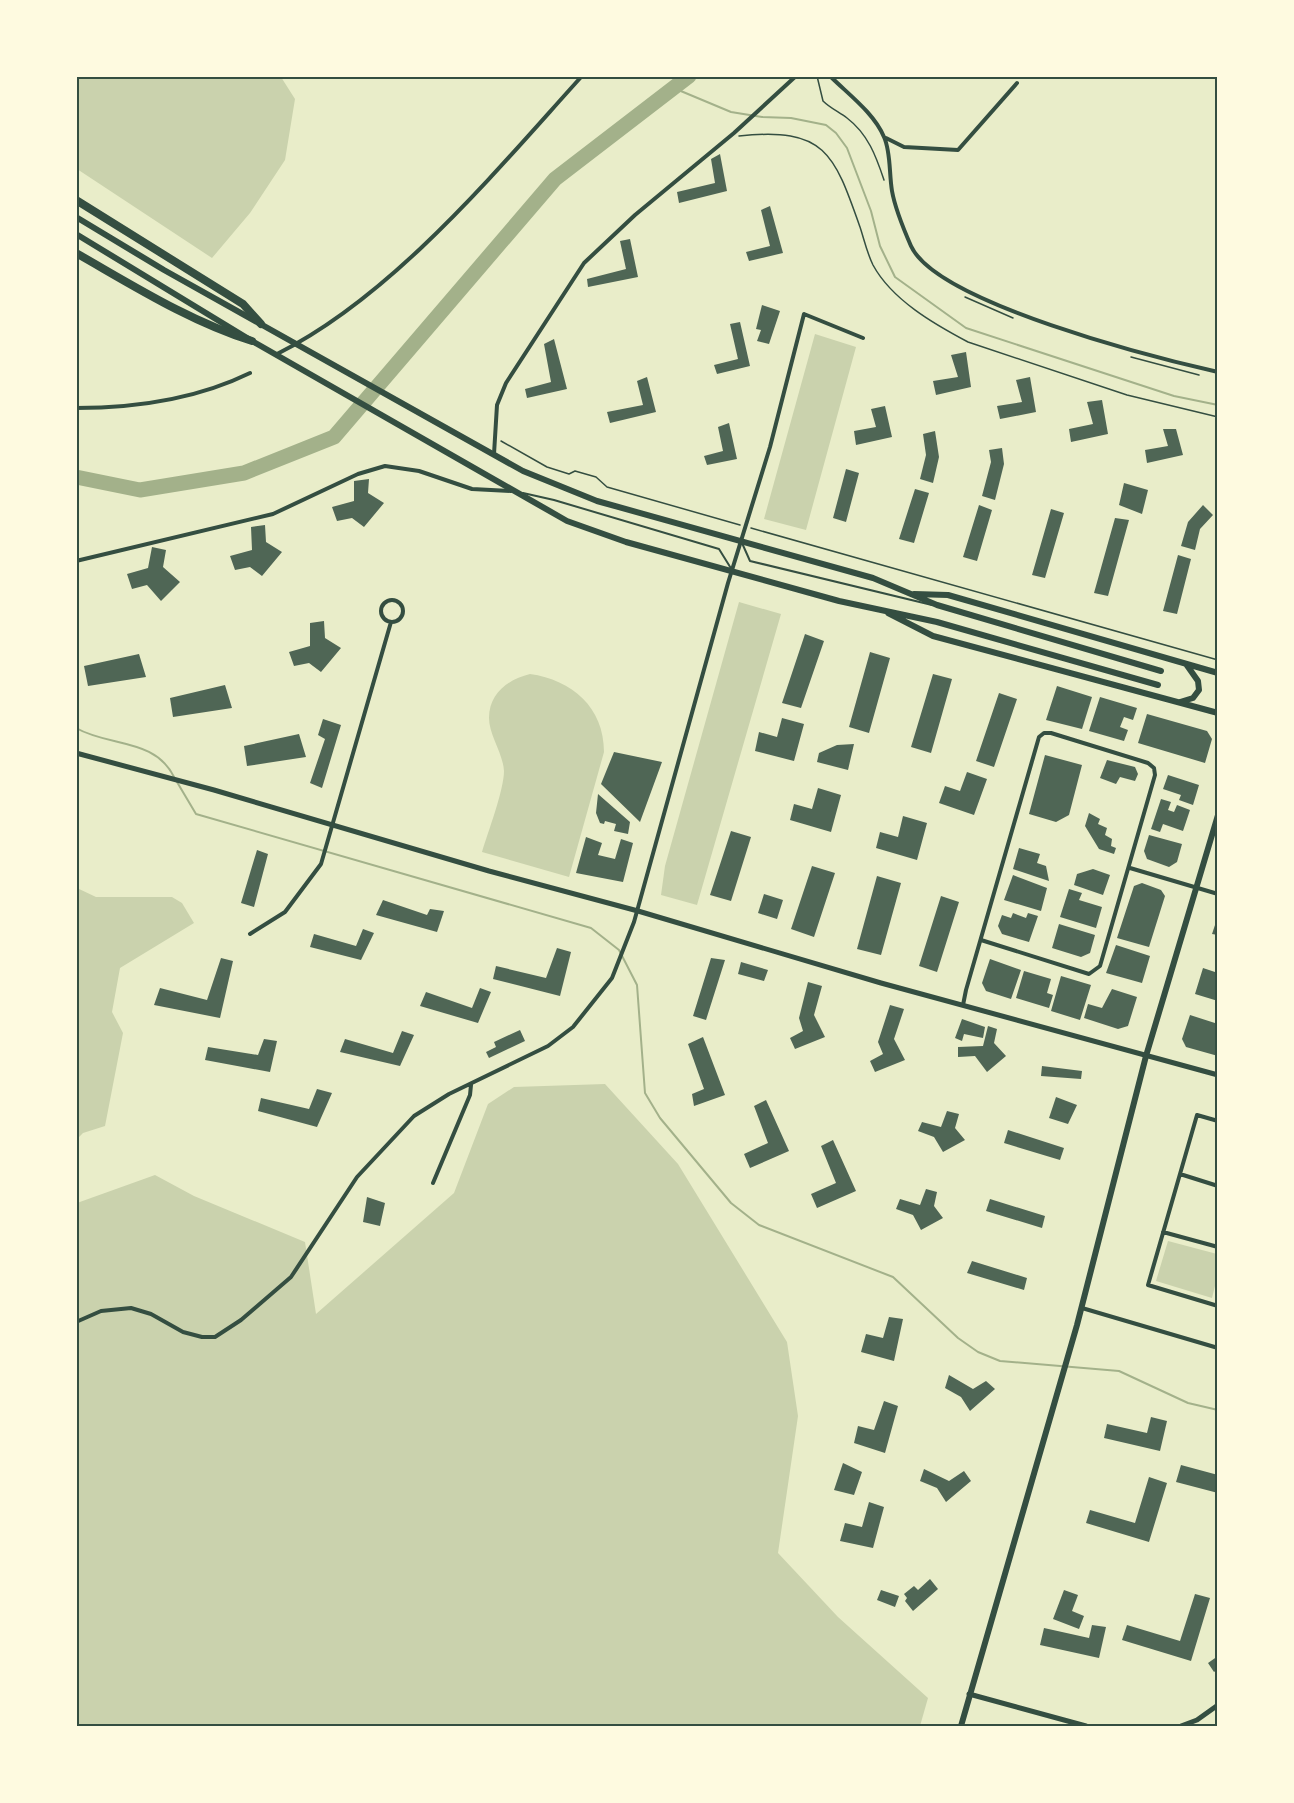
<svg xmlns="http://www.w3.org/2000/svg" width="1294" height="1803" viewBox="0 0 1294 1803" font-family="Arial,sans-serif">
  <rect width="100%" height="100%" fill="#e9edc9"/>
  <path fill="#cad2ad" d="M76,77H281L295,99L285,160L250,213L212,258L77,169Z
    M815,334L856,347L806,530L764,519Z
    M739,602L781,614L697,905L661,895L665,866Z
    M530,674C572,680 604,707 604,752L569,877L482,852C488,832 504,790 504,771C503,753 489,735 489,718C489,693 509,679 530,674Z
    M77,888L96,897H172L182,903L194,923L120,968L112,1012L123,1033L105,1126L83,1133L77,1139Z
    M605,1084L678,1164L787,1342L798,1416L778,1553L838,1617L928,1698L920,1726H77V1203L155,1175L194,1196L305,1242L316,1314L454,1193L488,1104L514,1087Z
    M1168,1241L1217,1254V1278L1212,1298L1156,1281Z"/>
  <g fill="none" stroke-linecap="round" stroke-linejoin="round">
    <path stroke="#a3b18a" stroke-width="2" d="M676,89L731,112L762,117L791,118L826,125L836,133L847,148L871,211L880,246L895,277L966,328L1174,396L1218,405
      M76,728C109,747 155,738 174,777
      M177,782L196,814L591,928L619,950L637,985L645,1093L660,1118L731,1203L759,1225L893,1277L958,1338L978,1352L1000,1361L1119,1371L1188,1403L1218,1410"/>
    <path stroke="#a3b18a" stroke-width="15" d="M76,477L140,490L244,473L334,437L555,179L689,76"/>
  </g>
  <path fill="#4f6655" d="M720,154L727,191L679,203L677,192L715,183L711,159Z
    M770,206L783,253L749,261L746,252L770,246L761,210Z
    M630,239L638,277L588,287L587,279L626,269L620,241Z
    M762,305L780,311L769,344L757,341L761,330L756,329Z
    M740,322L750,366L717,374L714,365L738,359L730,324Z
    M554,339L567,389L527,398L525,389L551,382L544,344Z
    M966,352L971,387L936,395L933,381L958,377L951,355Z
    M647,377L656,412L610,423L607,412L643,405L637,381Z
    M1030,377L1036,412L1000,419L997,406L1022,402L1016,380Z
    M1102,400L1108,434L1071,442L1069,429L1093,424L1087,402Z
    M885,406L892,437L856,445L854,431L876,427L871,409Z
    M729,423L737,459L707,465L704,456L723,451L718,427Z
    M1163,429H1176L1183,455L1147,463L1145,450L1168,446Z
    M935,431L939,457L933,483L920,479L926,455L923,434Z
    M1002,448L1004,464L995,500L982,496L991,462L989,450Z
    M846,469L859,473L846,522L833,518Z
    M369,479L368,493L384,503L364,527L352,518L337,521L332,507L354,501V481Z
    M1124,483L1148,490L1142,514L1119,505Z
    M915,489L929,493L914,543L899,539Z
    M979,505L992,510L977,561L963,557Z
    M1203,505L1213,515L1200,529L1195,550L1181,546L1188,522Z
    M1051,509L1064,513L1045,578L1032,575Z
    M1115,518L1129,520L1108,596L1094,593Z
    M265,525L266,542L282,552L262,576L250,567L235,570L230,556L252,550L251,527Z
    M152,547L166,550L163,567L180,582L161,601L147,585L132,589L127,574L148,568Z
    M1178,555L1191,559L1177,614L1163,611Z
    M324,621L325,638L341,648L321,672L309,663L294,666L289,652L310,646V623Z
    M805,634L824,641L801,708L782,703Z
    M870,652L890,658L869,733L849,727Z
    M139,654L146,677L88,686L84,666Z
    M933,674L952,679L931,753L911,747Z
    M225,685L232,708L173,717L170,698Z
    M1057,686L1092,697L1082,729L1046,720Z
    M999,693L1017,699L994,767L976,761Z
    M1100,697L1137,708L1133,720L1124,717L1120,727L1128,730L1124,741L1089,731Z
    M1147,714L1207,731L1212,739L1205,763L1138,743Z
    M782,718L804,724L794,761L755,751L759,732L777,737Z
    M323,719L341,725L322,788L310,783L325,739L318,735Z
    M299,734L306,757L247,766L244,746Z
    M854,744L848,770L817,762L819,753L837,745Z
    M614,752L662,762L640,822L601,784Z
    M1045,755L1082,765L1069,815L1056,822L1029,814Z
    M1107,760L1135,767L1138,774L1135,781L1120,777L1116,784L1100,778Z
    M967,772L987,779L974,815L939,803L945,786L960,791Z
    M1168,775L1199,785L1193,805L1179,800L1181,795L1163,789Z
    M818,788L841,795L831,832L790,820L794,804L812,809Z
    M598,794L630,822L628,834L614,831L616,824L605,821L604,824L600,823L596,813Z
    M1161,799L1171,802L1168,810L1174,812L1177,805L1190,810L1183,831L1163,824L1160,832L1151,829Z
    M1089,813L1100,819L1098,824L1107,828L1105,835L1112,839L1111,846L1116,848L1114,854L1099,849L1085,826Z
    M903,816L927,823L917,860L876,848L880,832L898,837Z
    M731,831L751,837L731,901L710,895Z
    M1149,835L1182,844L1177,862L1169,867L1147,859L1144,851Z
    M586,837L602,843L598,855L615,859L621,839L633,843L623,882L576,873Z
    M1019,848L1040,854L1037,863L1046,866L1049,881L1013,869Z
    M257,850L268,854L254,907L241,903Z
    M812,866L835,873L814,937L791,929Z
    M1093,869L1110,875L1103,895L1074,885L1077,874Z
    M1013,875L1047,888L1041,911L1004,900Z
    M877,876L901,883L881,955L857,949Z
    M1142,883L1161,890L1165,896L1149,947L1117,938L1134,886Z
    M1069,889L1082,893L1079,900L1102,907L1096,928L1060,917Z
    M764,894L783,900L777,919L758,913Z
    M941,896L959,902L937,972L919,966Z
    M383,900L427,915L430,909L444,911L437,932L376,915Z
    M1013,913L1026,918L1028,913L1038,916L1029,942L1002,934L998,926L1002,915L1011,918Z
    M1218,916V935L1212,934Z
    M1059,924L1095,935L1090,953L1081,957L1052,948Z
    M363,929L374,933L361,960L310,947L314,934L356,946Z
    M1116,945L1150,956L1142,983L1106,973Z
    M557,948L571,952L560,996L493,979L496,966L546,978Z
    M221,958L233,961L220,1018L154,1005L160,988L207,1000Z
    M711,958L725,960L706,1020L693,1016Z
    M990,959L1021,970L1011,999L986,991L982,983Z
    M741,962L768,970L764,981L738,974Z
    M1203,968L1218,973V1001L1195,994Z
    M1024,971L1051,979L1047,993L1053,995L1049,1008L1016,998Z
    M1061,976L1091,985L1080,1020L1051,1011Z
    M808,982L822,986L814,1015L825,1037L795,1049L790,1038L803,1031L799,1018Z
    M480,988L491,992L478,1023L420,1006L426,992L472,1008Z
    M1112,989L1137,997L1128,1026L1118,1029L1084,1018L1088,1004L1102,1008Z
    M890,1005L904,1009L894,1039L905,1060L875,1072L870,1061L883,1054L878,1042Z
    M1190,1015L1218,1024V1056L1186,1047L1182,1039Z
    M962,1019L985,1027L983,1038L964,1034L962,1041L955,1038Z
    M988,1026L997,1029L994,1043L1006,1056L987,1072L975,1056L958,1057V1047L983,1046Z
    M520,1030L525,1041L489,1058L486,1052L496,1047L494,1042Z
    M402,1031L414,1035L400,1066L340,1052L345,1039L393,1053Z
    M703,1037L725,1095L694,1106L692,1094L704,1089L688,1044Z
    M264,1039L277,1041L270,1072L205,1060L208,1047L258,1055Z
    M1042,1066L1082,1071L1081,1079L1041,1076Z
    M317,1089L332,1093L317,1127L258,1111L261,1098L309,1109Z
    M1056,1097L1077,1105L1068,1124L1049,1118Z
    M766,1100L789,1151L750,1168L744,1154L768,1143L754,1106Z
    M947,1111L959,1114L955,1128L965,1140L943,1152L934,1137L918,1131L922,1122L941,1127Z
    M1008,1130L1064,1148L1060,1160L1004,1143Z
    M833,1140L856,1191L817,1208L811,1194L836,1183L821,1146Z
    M926,1189L937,1192L934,1206L943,1218L921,1230L913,1215L896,1209L900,1199L920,1205Z
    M367,1197L385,1203L380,1226L363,1222Z
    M990,1199L1045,1216L1042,1228L986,1211Z
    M972,1261L1027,1278L1024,1290L967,1273Z
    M889,1317L903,1319L894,1361L861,1352L866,1334L883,1338Z
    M949,1375L973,1389L986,1381L995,1389L970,1411L961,1397L945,1388Z
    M884,1401L898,1406L885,1453L854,1443L858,1426L874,1430Z
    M1151,1417L1167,1421L1160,1451L1104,1438L1107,1424L1147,1433Z
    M843,1463L862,1472L854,1495L834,1490Z
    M1181,1465L1218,1475V1493L1176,1482Z
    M924,1469L949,1481L964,1471L971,1481L946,1502L937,1488L920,1481Z
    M1149,1477L1167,1483L1149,1542L1086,1523L1090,1510L1135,1523Z
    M869,1502L884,1507L873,1548L840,1541L845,1523L862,1527Z
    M930,1579L938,1589L913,1611L905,1601L907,1598L904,1594L914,1586L918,1590Z
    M881,1590L899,1596L895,1607L877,1600Z
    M1064,1590L1078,1595L1072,1611L1084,1616L1079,1629L1053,1619Z
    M1195,1594L1210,1598L1191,1661L1122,1640L1127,1625L1180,1641Z
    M1092,1625L1106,1627L1099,1658L1040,1645L1044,1628L1089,1638Z
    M1218,1656V1669L1214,1672L1208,1663Z"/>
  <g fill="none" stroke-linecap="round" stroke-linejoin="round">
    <path stroke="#344e41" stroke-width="1.5" d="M817,76L823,101C830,108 839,112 847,118C868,134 876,156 884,180
      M739,136C825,127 834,153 860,227C864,239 867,253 873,265C892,300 934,324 968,342L1127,395L1218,417
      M965,297L1013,318
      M1131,357L1199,375
      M501,441L547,467L569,474L575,471L596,477L607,487L740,525
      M751,528L1218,660"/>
    <path stroke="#344e41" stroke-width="2" d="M523,493L554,500L719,549L732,570
      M742,543L750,561L932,605"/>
    <path stroke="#344e41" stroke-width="4" d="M830,76C848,94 874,113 884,137C891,152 889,174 892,191C895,208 904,230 911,246C937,303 1156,358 1218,372
      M886,138L904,147L958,150L1017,83
      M277,354C393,296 495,172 582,76
      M76,408C135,408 197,399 250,373
      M494,454L497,405L506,383L584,263L635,215L734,133L796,76
      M76,561L273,514L358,474L385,466L419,471L472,489L511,491
      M381 611a11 11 0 1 1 22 0a11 11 0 1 1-22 0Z
      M1130,868L1218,894
      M250,934L285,912L321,864L391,622
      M963,1005L966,990L1039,737L1044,733H1051L1148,763L1154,768L1155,775L1100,966L1089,974L981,940
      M1218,1121L1197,1115L1148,1285L1218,1306
      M1180,1174L1218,1186
      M433,1183L470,1095L471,1085
      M1163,1232L1218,1247
      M1082,1308L1218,1348
      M76,1322L101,1311L131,1308L151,1314L183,1332L202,1337H215L241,1320L291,1277L357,1177L414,1116L449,1094L548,1046L573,1027L612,978L634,922L728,583L770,447L804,314L863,338"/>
    <path stroke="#344e41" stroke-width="5" d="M76,753L214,790L489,871L638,911L881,983L1218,1075
      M969,1694L1086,1726
      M1181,1726L1197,1720L1218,1705"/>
    <path stroke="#344e41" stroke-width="6" d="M76,217L164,270L523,471L597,501L873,578L937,605L1161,671
      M76,234L252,341L567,521L626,542L839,601L937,622L1158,685
      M914,594L948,595L1218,673
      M888,613L933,636L1218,713
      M1180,702L1193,698L1199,690L1198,681L1186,664
      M961,1726L1077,1325L1146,1056L1218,815"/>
    <path stroke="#344e41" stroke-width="8" d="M76,200L243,304L261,324
      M76,253C134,286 189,321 252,341"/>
  </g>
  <rect width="1294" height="1803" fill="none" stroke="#fefae0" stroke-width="156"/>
  <rect x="78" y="78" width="1138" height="1647" fill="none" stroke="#344e41" stroke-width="2"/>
</svg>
